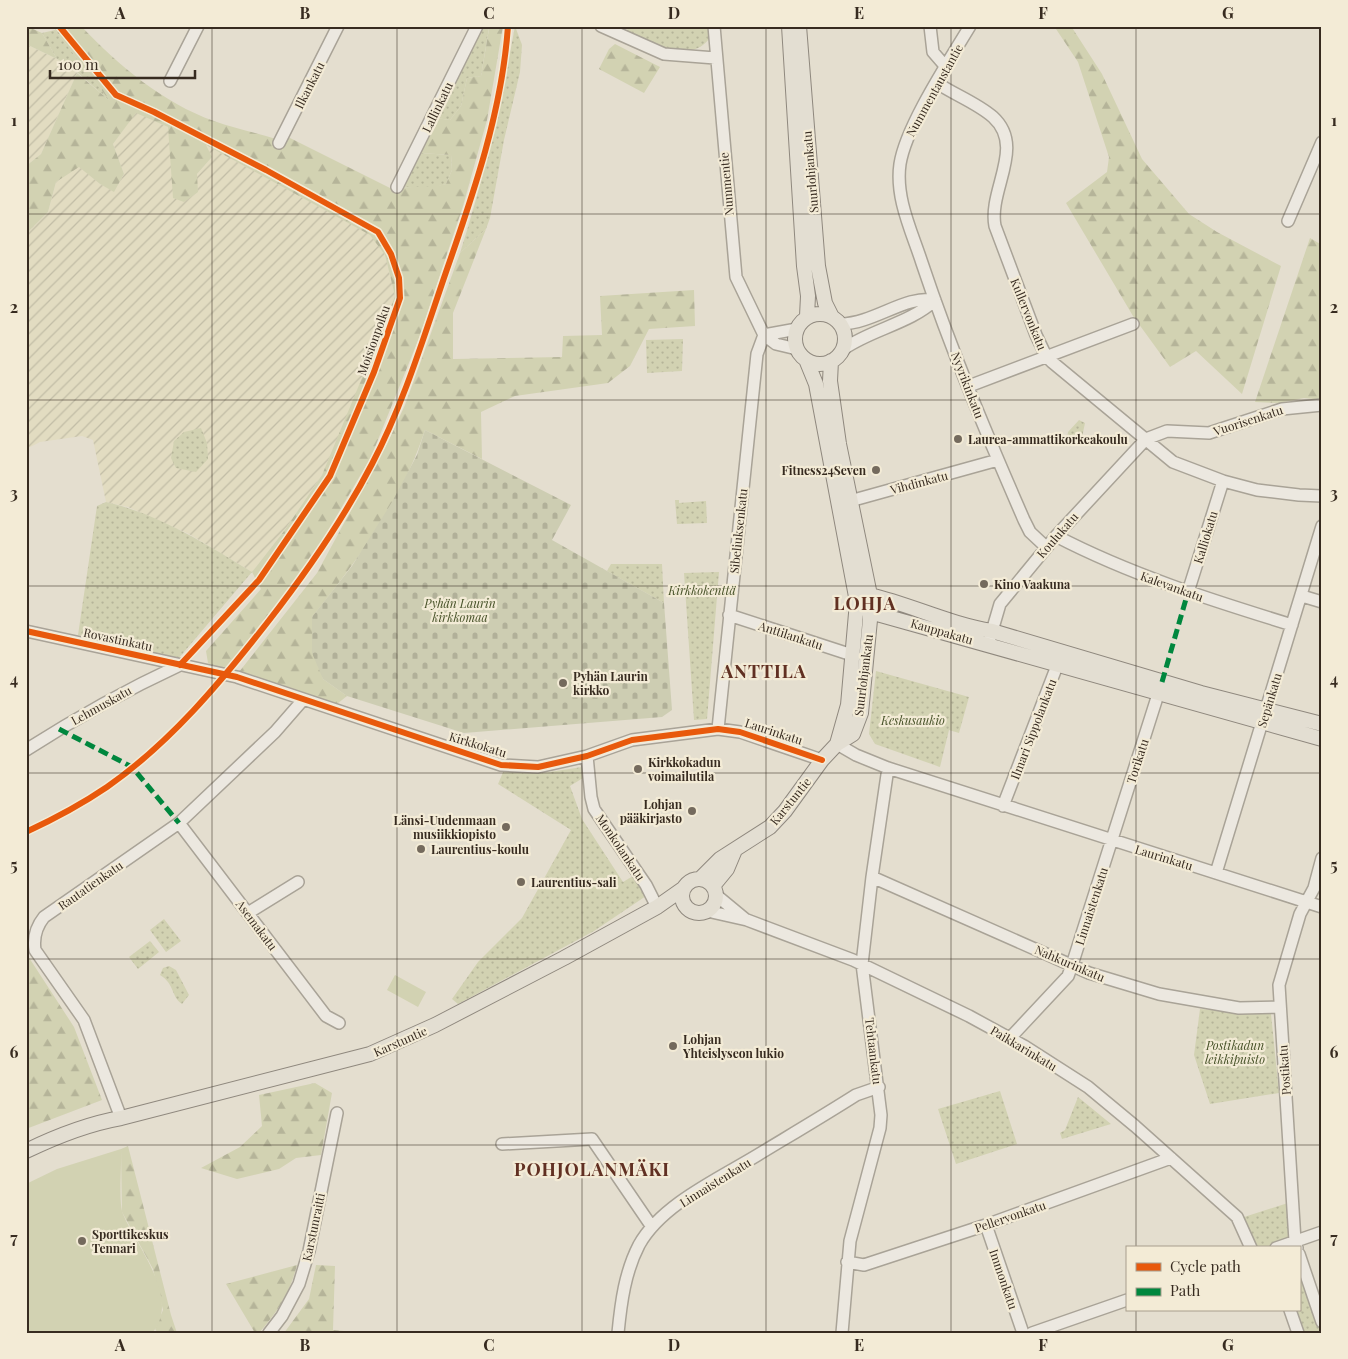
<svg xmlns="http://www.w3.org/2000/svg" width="1348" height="1359" viewBox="0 0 1348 1359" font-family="'Playfair Display',serif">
  <defs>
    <pattern id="farmland-furrows" width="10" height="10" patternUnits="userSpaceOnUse" patternTransform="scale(1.25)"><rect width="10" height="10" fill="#e2dcc1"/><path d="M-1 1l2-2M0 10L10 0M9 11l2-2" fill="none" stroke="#c2bda6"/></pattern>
    <pattern id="green-dots" width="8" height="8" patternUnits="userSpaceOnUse" patternTransform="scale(1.25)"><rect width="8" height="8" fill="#d2d2b2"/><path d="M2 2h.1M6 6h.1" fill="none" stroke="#b5b499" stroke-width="1.8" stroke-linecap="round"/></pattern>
    <pattern id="forest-firs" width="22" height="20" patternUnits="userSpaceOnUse" patternTransform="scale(1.25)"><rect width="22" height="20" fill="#d2d2b2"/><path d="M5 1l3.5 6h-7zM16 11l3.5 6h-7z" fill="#b5b499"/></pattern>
    <pattern id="cemetery-stones" width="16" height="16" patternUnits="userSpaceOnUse" patternTransform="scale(1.25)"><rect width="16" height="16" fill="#cdcdb2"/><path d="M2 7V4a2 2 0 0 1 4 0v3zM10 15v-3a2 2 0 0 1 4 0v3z" fill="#b1b099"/></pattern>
  </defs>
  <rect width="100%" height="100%" fill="#e4decf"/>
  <path fill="url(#farmland-furrows)" d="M26,44L69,65L77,73L41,154L26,166Z
    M136,112L168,127L197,174L212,157L204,144L371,235L385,255L395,296L363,379L322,475L284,531L252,572L189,534L128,507L106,502L93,440L82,436L40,442L26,449V234L48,212L56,182L79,166L100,184L114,191L124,174L113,144Z"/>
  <path fill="url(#green-dots)" d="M481,26L489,28L481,76L467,78L461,106L450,120L436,118Z
    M515,26L522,45L520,72L504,140L490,218L486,229L460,253C484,178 501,104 515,26Z
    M629,26H709V39C689,65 649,42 626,32Z
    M55,30L112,103L69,65L57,59L42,33Z
    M420,153L451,155L452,170L446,184L432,188L402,187Z
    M683,339L682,371L647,373L646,340Z
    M1079,420L1085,423L1081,442L1077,444H1071L1067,438L1068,432Z
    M201,428L207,443L208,459L196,472L176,468L171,458L174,441L184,432Z
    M675,500H679V503L706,501L707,523L677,524Z
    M106,502C159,514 206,544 252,572L178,659L78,635L97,506Z
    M611,564H662L664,603L607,571Z
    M719,572L707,719L694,720L684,573Z
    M876,671L969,697L959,733L949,730L940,767L875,744L869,734Z
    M582,767L583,778L570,786L582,819L623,882L633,876L646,896L594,931L458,1004L452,999L478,962L522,918L571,830L498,784L504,770L543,773Z
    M164,919L181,941L166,952L150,930Z
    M150,941L159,952L138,969L129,957Z
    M169,966L176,970L189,995L182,1004C171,997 175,984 160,975L163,968Z
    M1200,1009L1271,1014L1279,1093L1210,1104L1194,1055Z
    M1000,1091L1017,1144L956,1164L938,1109Z
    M1078,1097L1111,1124L1062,1139L1060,1133L1065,1130Z
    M1291,1202L1292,1240L1269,1248H1254L1241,1218Z
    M1299,1266L1322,1333H1300L1293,1310H1299Z"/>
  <path fill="url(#forest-firs)" d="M26,26L42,33L57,59L26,44Z
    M57,26H81C118,65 163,103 214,121C234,128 256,133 276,139L286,136L392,189C411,185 428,189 446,184L452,170L451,155L420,153L436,118L450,120L461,106L467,78L481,76L489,29L487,26H503L487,120L463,206L419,338L371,457L322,541L279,603L225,668L215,667L208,663L206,651L261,589L252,572L284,531L322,475L387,317L395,296L385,255L370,235L206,145L212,157L197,174L198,192L184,202L173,198L168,127L136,113L113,144L124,174L114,192L100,184L79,167L56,182L48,212L26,234V166L41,154L77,73L110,101L55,30Z
    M1054,26H1071L1102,74L1142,159L1189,214L1217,232L1281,266L1242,394L1196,351L1170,367L1133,316L1066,203L1107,172L1109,157L1078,62Z
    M615,44L660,67L644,93L599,69L609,49Z
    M486,229L453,313V359L562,357L563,336L602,335L600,296L694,290L695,326L649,329L630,366L608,383L515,396L481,412L482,459L425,430C403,499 357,561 312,617L323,679L347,696L337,704L239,672L317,573L388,442L405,405L460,253Z
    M1310,238L1322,245V400L1304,398L1279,403L1255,402Z
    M26,953L74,1027L102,1100L26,1129Z
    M315,1083L332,1093L321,1155L296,1158L279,1169L237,1179L201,1168L240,1147L262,1126L259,1095Z
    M128,1146L171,1315L177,1333H158L155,1329L163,1310L153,1269L122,1212L121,1149Z
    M297,1265C290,1293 278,1311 259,1333H255L226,1284Z
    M316,1265L335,1266L333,1330L367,1333H284L309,1299Z"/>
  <path fill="url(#cemetery-stones)" d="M425,430L571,505L552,540L664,603L672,710L662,717L464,733L347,696L323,679L312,653V617L352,566L392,502L417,455Z"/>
  <path fill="#d2d2b2" d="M395,975L426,992L418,1007L387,990Z
    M121,1149C122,1163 118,1202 123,1214C136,1246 182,1299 152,1333H26V1184L57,1169Z"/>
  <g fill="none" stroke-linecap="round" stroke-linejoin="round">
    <g stroke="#a9a397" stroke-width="14">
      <path id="minor" d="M601,26L664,54L715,58
        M714,26L736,277L764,335L776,344L797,349
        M930,26L933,52L946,67
        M970,26C949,61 906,126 900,164C895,198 912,232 922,263C951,350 987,435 1024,520L1030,532L1046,547
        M170,81L198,26
        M937,83C955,95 977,103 993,117C1026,147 988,190 995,226L1036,335L1046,356L1052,362L1173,462L1223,481L1257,490L1299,495L1322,496
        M279,143L338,26
        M397,187L477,26
        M1288,221L1322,142
        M841,324C875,323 905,295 935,300
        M764,335L797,329
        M845,348C873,329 911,323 935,300
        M969,386L1133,324
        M850,501L998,460
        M1056,536C1131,575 1211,600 1292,625
        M1188,592L1223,481
        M1302,596L1322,602
        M729,615L852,655
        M26,631L237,677L501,765L538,767L587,756L632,740L718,729L740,732L822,760
        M990,638L1000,604L1056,536L1146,439L1167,431L1209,433L1282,409L1322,405
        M718,729L757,354L764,335
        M837,744L856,755L888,768L1322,907
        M26,750C76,718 126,690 180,665
        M587,756L591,797L594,809L646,885L657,907
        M1003,806L1060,658
        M179,823L326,1016L339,1023
        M1216,873L1322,526
        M872,877L1089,973L1159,994L1239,1008L1279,1007
        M716,895L745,919
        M707,911L747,920L853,960L969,1016L1024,1046L1088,1087L1135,1126L1237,1217L1251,1248
        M248,913L298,882
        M1010,1038L1068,976L1072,965L1161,685
        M121,1118L84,1020L35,950C33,937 36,927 44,917L179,823L275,732L302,701
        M502,1144L592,1139L652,1227
        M986,1225L1023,1333
        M1276,1248L1322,1232
        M1297,1248L1295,1241L1279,985L1300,914L1314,888L1322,858
        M1299,1254L1322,1322
        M847,1262L864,1265L986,1225L1171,1158
        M1290,1310L1298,1333
        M269,1333L282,1316L299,1284L309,1251L337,1113
        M618,1333C621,1302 625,1272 639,1245C661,1205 718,1179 756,1156C789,1136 823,1116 856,1095L879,1087
        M842,1333L850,1241L880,1128L881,1115L862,964L872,877L888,768
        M1032,1333L1127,1300"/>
    </g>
    <g stroke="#8f887e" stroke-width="16">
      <path id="major" d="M789,26L804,266L808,296L807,316
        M799,26L818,266L825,303L832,317
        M795 339a25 25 0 1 1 50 0a25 25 0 1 1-50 0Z
        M807,362L816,384L857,602L848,705L837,744
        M862,599L870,595C912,605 949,624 992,631L1201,693L1322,724
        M857,602L870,612L1322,739
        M700,879L720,859L770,827L785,811L822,760L837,744L853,734L861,713L870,620V595L839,444L830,381L831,361
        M682 896a17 17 0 1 1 34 0a17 17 0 1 1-34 0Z
        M713,886L727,869L735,850
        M26,1151C57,1136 87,1124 121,1118L370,1054L435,1025L564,958L657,907L684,888"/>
    </g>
    <use href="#minor" stroke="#ece8e0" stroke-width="11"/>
    <use href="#major" stroke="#e3ded2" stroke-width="14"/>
    <path stroke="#00873e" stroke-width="5" stroke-dasharray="10 5" stroke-linecap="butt" d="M1162,682L1188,592
      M59,729L132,767L179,823"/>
    <g stroke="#f3ebd6" stroke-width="9">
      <path id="cycleway" d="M59,26L116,95L154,112L266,170L378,232L391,254L399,278L400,298L374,372L330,476L259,580L180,665
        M26,631L237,677L501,765L538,767L587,756L632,740L718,729L740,732L822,760
        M26,832C54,819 82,804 107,787C170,743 220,683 267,623C306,573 343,520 372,464C404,403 424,336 446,272C474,192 502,111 508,26"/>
    </g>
    <use href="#cycleway" stroke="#e8590c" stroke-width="6"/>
  </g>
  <path fill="none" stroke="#372b20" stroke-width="1" stroke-opacity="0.55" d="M212,26V1333M397,26V1333M582,26V1333M766,26V1333M951,26V1333M1136,26V1248M26,214H1322M26,400H1322M26,586H1322M26,773H1322M26,959H1322M26,1145H1322M1136,1310V1333"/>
  <g fill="#746a5d" stroke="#f3ebd6" stroke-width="2">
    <circle cx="958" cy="439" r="5"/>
    <circle cx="876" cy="470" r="5"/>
    <circle cx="984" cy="584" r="5"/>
    <circle cx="563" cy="683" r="5"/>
    <circle cx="638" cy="769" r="5"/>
    <circle cx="692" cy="811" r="5"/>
    <circle cx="506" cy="827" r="5"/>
    <circle cx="421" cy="849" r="5"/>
    <circle cx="521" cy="882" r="5"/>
    <circle cx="673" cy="1046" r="5"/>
    <circle cx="82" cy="1241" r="5"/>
  </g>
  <g text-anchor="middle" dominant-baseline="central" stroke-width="4.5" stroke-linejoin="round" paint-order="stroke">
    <g font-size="12" fill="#372b20" stroke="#f3ebd6">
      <text transform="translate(309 85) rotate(-63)">Ilkankatu</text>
      <text transform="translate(934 90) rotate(-61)">Nummentaustantie</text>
      <text transform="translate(437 107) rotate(-64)">Lallinkatu</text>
      <text transform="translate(810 172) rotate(-95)">Suurlohjankatu</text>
      <text transform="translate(726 184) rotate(-95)">Nummentie</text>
      <text transform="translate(1029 314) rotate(68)">Kullervonkatu</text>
      <text transform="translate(373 340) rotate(-70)">Moisionpolku</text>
      <text transform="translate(968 385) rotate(69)">Nyyrikinkatu</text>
      <text transform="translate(1248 420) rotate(-18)">Vuorisenkatu</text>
      <text transform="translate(919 482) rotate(-15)">Vihdinkatu</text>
      <text transform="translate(738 531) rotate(-84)">Sibeliuksenkatu</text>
      <text transform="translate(1057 535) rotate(-49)">Koulukatu</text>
      <text transform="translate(1205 537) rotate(-73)">Kalliokatu</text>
      <text transform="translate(1172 586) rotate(20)">Kalevankatu</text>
      <text transform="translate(942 631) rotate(16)">Kauppakatu</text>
      <text transform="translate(791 635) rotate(18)">Anttilankatu</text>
      <text transform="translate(118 639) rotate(12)">Rovastinkatu</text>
      <text transform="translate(863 675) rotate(-83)">Suurlohjankatu</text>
      <text transform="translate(1269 700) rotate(-73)">Sepänkatu</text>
      <text transform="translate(101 705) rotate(-29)">Lehmuskatu</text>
      <text transform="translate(1033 729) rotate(-69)">Ilmari Sippolankatu</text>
      <text transform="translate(774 731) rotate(18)">Laurinkatu</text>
      <text transform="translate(478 744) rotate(17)">Kirkkokatu</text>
      <text transform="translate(1137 761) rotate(-72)">Torikatu</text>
      <text transform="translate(790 801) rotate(-51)">Karstuntie</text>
      <text transform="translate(621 847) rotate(56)">Monkolankatu</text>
      <text transform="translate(1164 857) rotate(17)">Laurinkatu</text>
      <text transform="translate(90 885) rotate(-35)">Rautatienkatu</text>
      <text transform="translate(1091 906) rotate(-72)">Linnaistenkatu</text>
      <text transform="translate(257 925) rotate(53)">Asemakatu</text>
      <text transform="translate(1070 963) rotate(23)">Nahkurinkatu</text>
      <text transform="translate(400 1041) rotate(-24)">Karstuntie</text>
      <text transform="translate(1024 1048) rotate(31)">Paikkarinkatu</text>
      <text transform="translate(874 1051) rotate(83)">Tehtaankatu</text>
      <text transform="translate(1284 1070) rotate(-94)">Postikatu</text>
      <text transform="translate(715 1182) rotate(-32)">Linnaistenkatu</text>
      <text transform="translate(1010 1216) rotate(-19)">Pellervonkatu</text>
      <text transform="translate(313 1227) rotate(-78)">Karstunraitti</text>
      <text transform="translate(1004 1279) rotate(71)">Immonkatu</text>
    </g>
    <g font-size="12" font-weight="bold" fill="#372b20" stroke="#f3ebd6" text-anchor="start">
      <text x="968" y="439">Laurea-ammattikorkeakoulu</text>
      <text x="866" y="470" text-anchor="end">Fitness24Seven</text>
      <text x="994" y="584">Kino Vaakuna</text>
      <text x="573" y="676">Pyhän Laurin<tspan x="573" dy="14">kirkko</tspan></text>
      <text x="648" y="762">Kirkkokadun<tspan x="648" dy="14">voimailutila</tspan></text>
      <text x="682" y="804" text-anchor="end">Lohjan<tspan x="682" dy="14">pääkirjasto</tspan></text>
      <text x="496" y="820" text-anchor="end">Länsi-Uudenmaan<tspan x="496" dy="14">musiikkiopisto</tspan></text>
      <text x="431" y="849">Laurentius-koulu</text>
      <text x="531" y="882">Laurentius-sali</text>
      <text x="683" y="1039">Lohjan<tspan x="683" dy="14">Yhteislyseon lukio</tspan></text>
      <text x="92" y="1234">Sporttikeskus<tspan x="92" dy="14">Tennari</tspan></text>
    </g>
    <g font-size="12" font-style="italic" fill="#475228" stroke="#f3ebd6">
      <text x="702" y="590">Kirkkokenttä</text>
      <text x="460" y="603">Pyhän Laurin<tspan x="460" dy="14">kirkkomaa</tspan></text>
      <text x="913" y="720">Keskusaukio</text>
      <text x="1235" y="1045">Postikadun<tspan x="1235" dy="14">leikkipuisto</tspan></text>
    </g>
    <g font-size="18" font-weight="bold" letter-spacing="1" fill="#613022" stroke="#f3ebd6">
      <text x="865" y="603">LOHJA</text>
      <text x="764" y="671">ANTTILA</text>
      <text x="592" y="1169">POHJOLANMÄKI</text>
    </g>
  </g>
  <rect width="1348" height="1359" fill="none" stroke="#f3ebd6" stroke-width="55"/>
  <rect x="1126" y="1246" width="175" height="65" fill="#f3ebd6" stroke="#a89e8d"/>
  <rect x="1136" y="1263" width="25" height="8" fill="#e8590c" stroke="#a89e8d"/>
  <text x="1170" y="1272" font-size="15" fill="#372b20">Cycle path</text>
  <rect x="1136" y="1288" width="25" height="8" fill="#00873e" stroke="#a89e8d"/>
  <text x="1170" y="1296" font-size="15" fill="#372b20">Path</text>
  <path d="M50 70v8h145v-8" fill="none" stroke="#372b20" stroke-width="2.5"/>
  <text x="58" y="70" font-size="15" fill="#372b20" stroke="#f3ebd6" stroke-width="4" paint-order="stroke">100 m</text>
  <rect x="28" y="28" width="1292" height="1304" fill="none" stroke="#372b20" stroke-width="2"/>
  <g font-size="16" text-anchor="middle" font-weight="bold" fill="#372b20">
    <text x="120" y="19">A</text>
    <text x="305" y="19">B</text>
    <text x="489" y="19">C</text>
    <text x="674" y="19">D</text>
    <text x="859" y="19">E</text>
    <text x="1043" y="19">F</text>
    <text x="1228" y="19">G</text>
    <text x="14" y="126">1</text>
    <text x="1334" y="126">1</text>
    <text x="14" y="313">2</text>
    <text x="1334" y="313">2</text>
    <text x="14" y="499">3</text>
    <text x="1334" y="499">3</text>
    <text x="14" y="685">4</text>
    <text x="1334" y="685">4</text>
    <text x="14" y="871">5</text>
    <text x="1334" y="871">5</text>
    <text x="14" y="1058">6</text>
    <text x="1334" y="1058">6</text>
    <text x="14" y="1244">7</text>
    <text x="1334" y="1244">7</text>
    <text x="120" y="1351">A</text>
    <text x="305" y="1351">B</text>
    <text x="489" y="1351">C</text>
    <text x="674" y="1351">D</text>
    <text x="859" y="1351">E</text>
    <text x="1043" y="1351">F</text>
    <text x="1228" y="1351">G</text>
  </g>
</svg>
